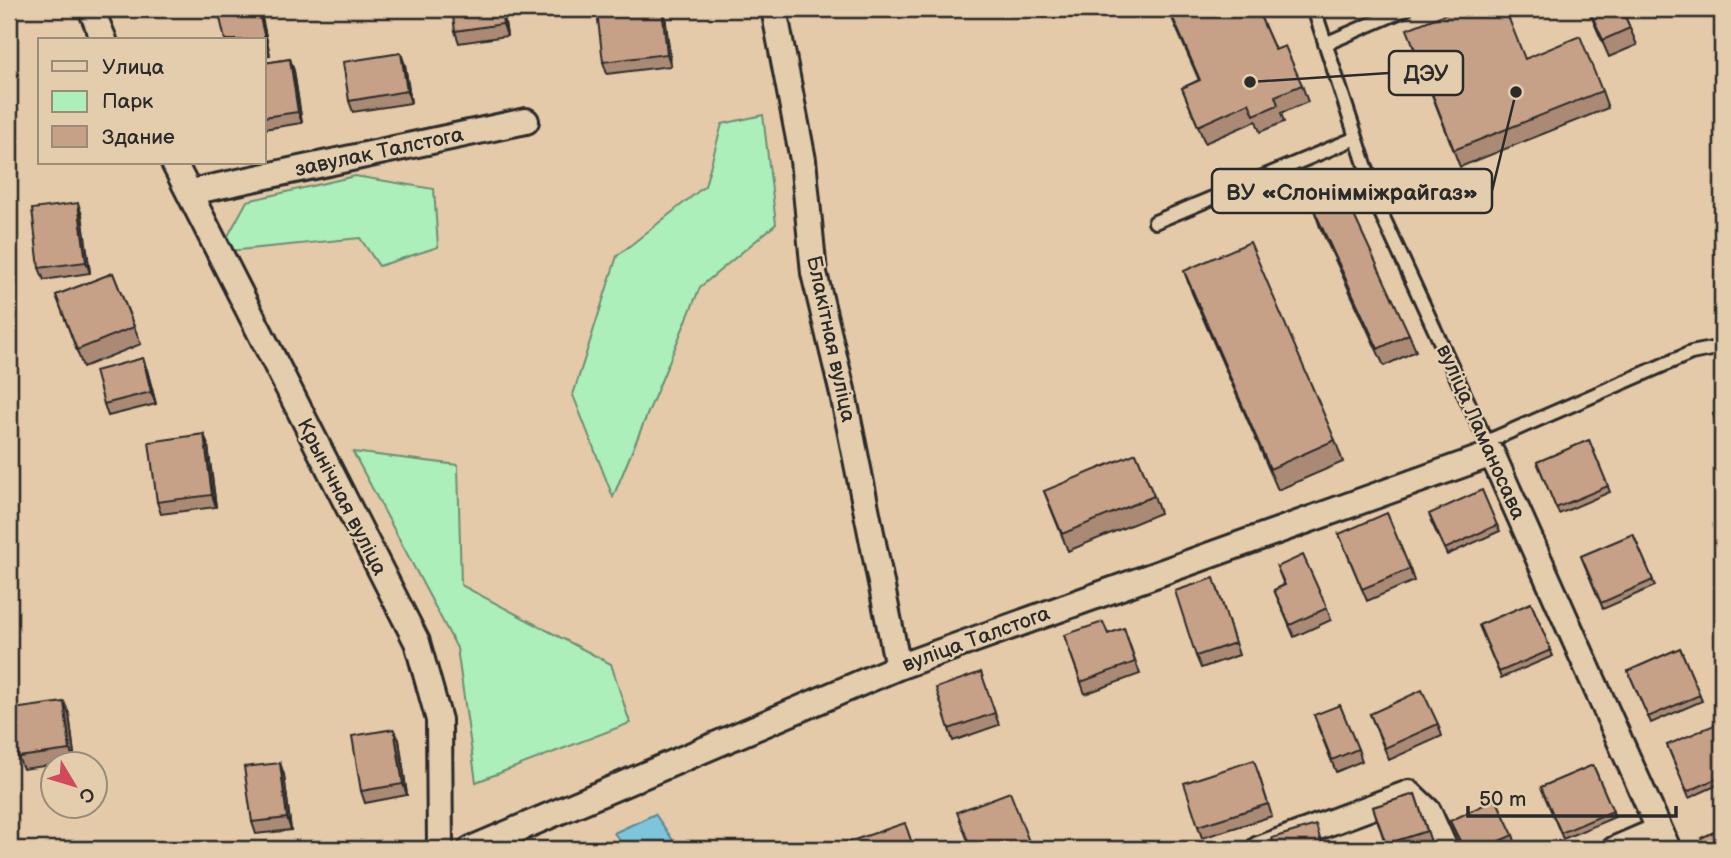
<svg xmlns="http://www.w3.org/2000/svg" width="1731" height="858" viewBox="0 0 1731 858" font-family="'Balsamiq Sans',sans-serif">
  <rect width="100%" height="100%" fill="#e5caa9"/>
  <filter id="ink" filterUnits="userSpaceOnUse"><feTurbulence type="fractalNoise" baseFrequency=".0143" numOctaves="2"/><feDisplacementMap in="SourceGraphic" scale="14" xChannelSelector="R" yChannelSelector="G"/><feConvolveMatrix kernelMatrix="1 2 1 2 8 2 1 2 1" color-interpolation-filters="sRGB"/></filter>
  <g filter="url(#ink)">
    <path fill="#acefba" stroke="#6c8d72" stroke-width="2" d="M763,115L776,224L700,287L613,497L573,395L617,256L705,186L722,124Z
      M355,176L434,189L438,247L379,266L360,238L229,251L228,236L247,201Z
      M353,452L458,465L461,585L611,664L630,723L476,782L457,648Z"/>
    <path fill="#7bc5db" stroke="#5b8795" stroke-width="2" d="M655,814L679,849H626L614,833Z"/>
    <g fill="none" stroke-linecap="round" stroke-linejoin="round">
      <g stroke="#2b2b2b" stroke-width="18">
        <path id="service" d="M1314,9L1381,213L1492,454
          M1325,44L1406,9
          M1155,222L1356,138
          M1486,442L1691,353L1722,347"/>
      </g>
      <g stroke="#2b2b2b" stroke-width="30">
        <path id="minor" d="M91,9L104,40
          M774,9L803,160L814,273L843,394L898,667
          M174,163L417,642L439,720L440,849
          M191,192L526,121
          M471,849L898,667L1492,454L1668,849
          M1259,849L1409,793L1428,811L1445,849
          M1615,849L1659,830"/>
      </g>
      <use href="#service" stroke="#e3cdac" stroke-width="12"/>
      <use href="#minor" stroke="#e3cdac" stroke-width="24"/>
    </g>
    <path fill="#ab8a74" stroke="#2b2b2b" stroke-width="2" d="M218,9H260L270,55L264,56V40Z
      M503,9L507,36L459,43L455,31Z
      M613,9H663L665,15L671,66L607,74L603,62Z
      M1168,9H1257L1275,50L1302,85L1308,102L1281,113L1284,122L1260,132L1256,121L1205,143L1182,88L1199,80Z
      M1588,9H1622L1637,45L1609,57Z
      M1413,46L1525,59L1602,91L1608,108L1460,167Z
      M290,59L294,71L302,123L264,129V63Z
      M405,65L411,103L353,112L349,101Z
      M1314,210L1409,334L1416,351L1384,366L1320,227Z
      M82,215L90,273L44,280L39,268Z
      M1184,271L1335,440L1343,462L1278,490L1192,293Z
      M113,273L141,344L83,367L56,295Z
      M147,370L156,404L108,416L104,404Z
      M204,434L208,446L216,507L161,514L157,502Z
      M1589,440L1610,492L1559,514L1537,462Z
      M1044,491L1154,496L1160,513L1068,551Z
      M1431,521L1497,525L1500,531L1447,555Z
      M1339,534L1410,569L1414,581L1367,601Z
      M1633,534L1655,586L1603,609L1581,556Z
      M1277,567L1327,608L1331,620L1294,637L1274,590L1284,585Z
      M1218,590L1239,655L1201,668L1196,656Z
      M1531,603L1553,656L1501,678L1479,625Z
      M1124,628L1140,674L1085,694L1064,635L1108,634Z
      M1680,648L1702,701L1651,723L1628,671Z
      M981,673L999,725L953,741L949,729Z
      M64,702L69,714L75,762L52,764V765L23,769L18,757Z
      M1370,714L1438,724L1442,736L1389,760Z
      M1318,727L1358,749L1362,761L1336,772Z
      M1722,731V783L1689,798L1667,745Z
      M399,740L407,795L365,803L361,791Z
      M280,763L284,775L291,830L256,834L252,822Z
      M1593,765L1615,817L1563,839L1541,787Z
      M1258,772L1272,816L1202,838L1198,826Z
      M1415,794L1431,842L1410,849H1387L1373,807Z
      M1450,821L1513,835L1517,847L1512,849H1463Z"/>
    <path fill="#8b715e" stroke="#2b2b2b" stroke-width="2" d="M258,9H260L270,55L266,43Z
      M500,9H503L507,36L503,24Z
      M662,9H663L665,15L671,66L667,54Z
      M401,53L405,65L411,103L407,91Z
      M290,59L294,71L302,123L298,112Z
      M78,203L82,215L90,273L86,262Z
      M143,358L147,370L156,404L151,392Z
      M204,434L208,446L216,507L212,495Z
      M64,702L69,714L75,762L70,750Z
      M394,729L399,740L407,795L403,784Z
      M280,763L284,775L291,830L287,818Z"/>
    <path fill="#c7a187" stroke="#2b2b2b" stroke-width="2" d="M218,9H258L266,43H264V40H225Z
      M452,9H500L503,24L455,31Z
      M613,9H662L667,54L603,62L597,11Z
      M1169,9H1257L1275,50L1285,46L1302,85L1275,96L1278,105L1254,115L1249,103L1198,126L1182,88L1200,80Z
      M1458,9H1505L1525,59L1580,36L1602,91L1454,150L1407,29Z
      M1589,9H1622L1630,28L1603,40Z
      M401,53L407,91L349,101L343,62Z
      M290,59L298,112L264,117V63Z
      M1345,196L1409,334L1378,349L1314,210Z
      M78,203L86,262L39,268L32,209Z
      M1250,242L1335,440L1270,469L1184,271Z
      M113,273L134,327L77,350L56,295Z
      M143,358L151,392L104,404L95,371Z
      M1722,411V441L1713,414Z
      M204,434L212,495L157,502L149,442Z
      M1589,440L1608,486L1556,508L1537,462Z
      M1136,453L1154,496L1062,534L1044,491Z
      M1482,490L1497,525L1445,549L1429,514Z
      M1387,513L1410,569L1362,589L1339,534Z
      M1633,534L1653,580L1601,603L1581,556Z
      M1303,555L1327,608L1290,625L1274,590L1285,585L1277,567Z
      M1214,578L1235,643L1196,656L1175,591Z
      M1531,603L1551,650L1499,672L1479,625Z
      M1103,622L1108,634L1124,628L1135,662L1081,682L1064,635Z
      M1680,648L1700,695L1648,717L1628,671Z
      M981,672L995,713L949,729L936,688Z
      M1422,690L1438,724L1385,748L1370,714Z
      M64,702L70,750L18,757L13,709Z
      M1340,705L1358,749L1332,760L1314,715Z
      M1719,723L1722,731V776L1687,792L1667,745Z
      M394,729L403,784L361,791L352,736Z
      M1254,760L1268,804L1198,826L1184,783Z
      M280,763L287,818L252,822L244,767Z
      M1593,765L1613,811L1561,833L1541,787Z
      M1010,792L1031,847L1025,849H971L957,812Z
      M1415,794L1427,831L1386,844L1373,807Z
      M1496,799L1513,835L1481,849H1464L1450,821Z
      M905,823L914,849H840L839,845Z
      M1316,825L1323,849H1275L1272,838Z
      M1722,828V849H1706L1701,838Z"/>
  </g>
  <g text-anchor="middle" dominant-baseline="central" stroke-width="5" stroke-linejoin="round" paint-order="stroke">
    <g font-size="21" fill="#2b2b2b" stroke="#e3cdac">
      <text transform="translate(379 152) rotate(-12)">завулак Талстога</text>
      <text transform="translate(831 339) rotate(78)">Блакітная вуліца</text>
      <text transform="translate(1481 432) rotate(66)">вуліца Ламаносава</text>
      <text transform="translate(342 497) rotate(63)">Крынічная вуліца</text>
      <text transform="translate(976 639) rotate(-20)">вуліца Талстога</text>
    </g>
  </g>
  <path fill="none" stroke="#2b2b2b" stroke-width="2.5" d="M1250 82L1389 73M1516 92L1492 191"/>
  <g fill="#2b2b2b" stroke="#e3cdac" stroke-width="2.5">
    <circle cx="1250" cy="82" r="7"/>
    <circle cx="1516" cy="92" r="7"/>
  </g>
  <g fill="#e3cdac" stroke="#2b2b2b" stroke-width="2.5">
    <rect x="1389" y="51" width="74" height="44" rx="7"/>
    <rect x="1212" y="169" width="280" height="44" rx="7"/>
  </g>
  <g font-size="23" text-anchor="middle" font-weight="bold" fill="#2b2b2b">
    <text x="1426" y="81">ДЭУ</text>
    <text x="1352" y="200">ВУ «Слонімміжрайгаз»</text>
  </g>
  <rect width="1731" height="858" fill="none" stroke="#e3cdac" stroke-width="35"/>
  <rect x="18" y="18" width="1696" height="823" fill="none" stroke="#2b2b2b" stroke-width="2.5" filter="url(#ink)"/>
  <rect x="38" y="38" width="228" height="126" fill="#e3cdac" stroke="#998c78" stroke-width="2"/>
  <rect x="52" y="61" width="35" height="10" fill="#e3cdac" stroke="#998c78" stroke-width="2"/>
  <text x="102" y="74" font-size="21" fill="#2b2b2b">Улица</text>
  <rect x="52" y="91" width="35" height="21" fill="#acefba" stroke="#998c78" stroke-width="2"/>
  <text x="102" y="108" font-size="21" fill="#2b2b2b">Парк</text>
  <rect x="52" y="126" width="35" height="21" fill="#c7a187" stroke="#998c78" stroke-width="2"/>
  <text x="102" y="144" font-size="21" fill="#2b2b2b">Здание</text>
  <g transform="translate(74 785) rotate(128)"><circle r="33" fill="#e3cdac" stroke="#998c78" stroke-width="2"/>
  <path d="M0-5L12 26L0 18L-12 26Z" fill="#d1495b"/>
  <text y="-10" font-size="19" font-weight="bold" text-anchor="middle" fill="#2b2b2b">С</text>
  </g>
  <path d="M1468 806v10h208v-10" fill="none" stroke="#2b2b2b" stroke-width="3.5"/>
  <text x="1479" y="806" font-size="21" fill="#2b2b2b" stroke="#e3cdac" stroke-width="5" paint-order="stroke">50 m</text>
</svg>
